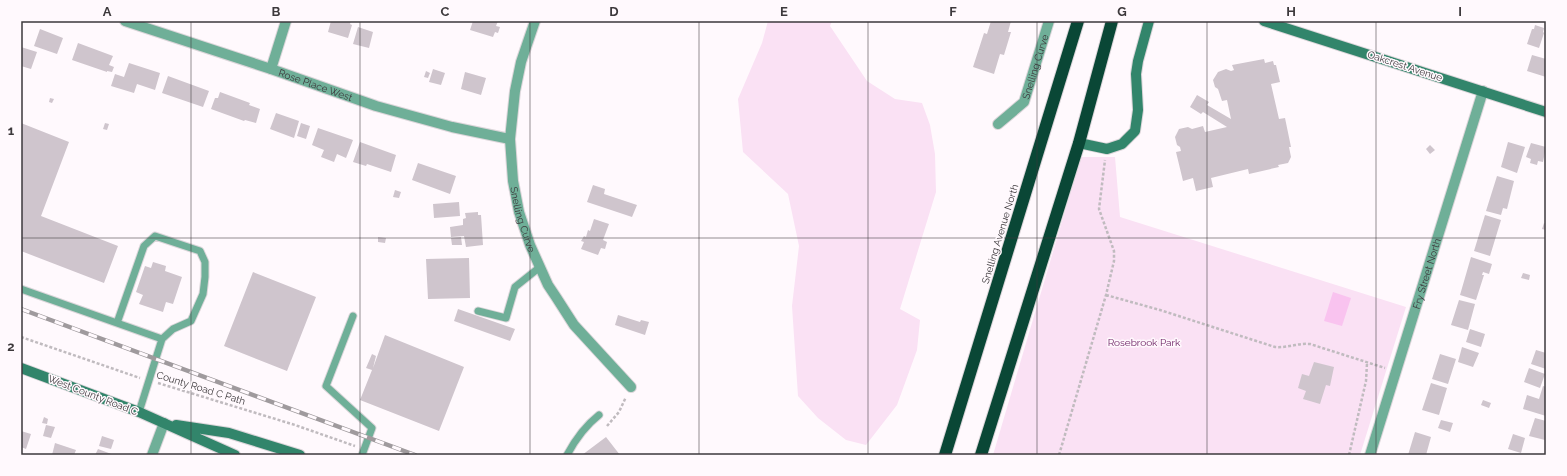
<svg xmlns="http://www.w3.org/2000/svg" width="1567" height="476" viewBox="0 0 1567 476" font-family="Raleway,sans-serif">
  <rect width="100%" height="100%" fill="#fff9fd"/>
  <path fill="#fae1f4" d="M768,21H832L830,26L867,81L895,99L922,103L930,125L935,154L936,192L900,309L920,320L917,350L897,405L866,445L846,440L818,418L798,396L792,306L799,246L788,194L743,152L738,99L762,43Z
    M1081,157H1115L1120,217L1406,307L1360,455H993Z"/>
  <path fill="#f9c3ef" d="M1333,292L1351,298L1342,326L1324,321Z"/>
  <path fill="#cfc5cd" d="M331,21H351L350,24L352,25L348,38L328,32Z
    M473,21H498L496,26L500,27L498,33L495,32L493,37L470,30Z
    M991,21H1011L1008,32H1011L1004,55L1000,54L994,74L973,67L984,33L987,34Z
    M1535,25L1544,28L1543,32L1544,33L1539,48L1527,44L1532,29H1534Z
    M358,27L373,32L369,48L353,44Z
    M40,29L63,38L57,54L34,46Z
    M78,43L113,56L109,65L114,67L112,72L107,71V72L72,60Z
    M21,47L37,52L31,69L21,66Z
    M1532,55L1546,59V77L1527,71Z
    M1264,59L1265,63L1273,61L1274,65H1276L1280,82L1271,84L1279,119L1285,118L1291,147H1289L1291,157L1288,163L1278,165L1279,167L1249,174L1248,169L1211,178L1213,187L1196,191L1193,178L1183,181L1176,152L1181,151L1180,147L1177,145L1175,137L1179,129L1188,127L1192,129L1203,126L1205,132L1227,127L1203,112L1201,114L1190,107L1197,95L1209,102L1207,105L1231,119L1227,100L1222,101L1218,89L1215,87L1213,80L1218,72L1226,69L1231,71L1234,70L1232,65Z
    M129,63L160,73L155,90L137,84L134,93L111,86L115,74L124,77Z
    M433,69L445,73L441,85L429,82Z
    M426,71L430,73L428,78L424,77Z
    M465,72L486,78L481,95L461,89Z
    M168,76L209,91L203,107L162,93Z
    M220,92L250,103L249,105L260,109L256,123L245,120L244,121L211,109L215,98H218Z
    M50,98L54,99L52,103L49,102Z
    M276,113L299,121L294,138L270,129Z
    M21,123L69,142L41,216L118,246L104,283L21,251Z
    M105,123L109,124L107,130L103,129Z
    M301,123L310,126L306,139L297,136Z
    M318,128L353,140L346,158L337,154L334,162L321,157L324,150L312,145Z
    M360,142L396,155L391,172L367,164L366,166L353,162Z
    M1508,142L1525,147L1517,173L1501,167Z
    M1531,143L1546,147L1543,162L1538,161L1537,165L1530,163L1531,159L1526,157Z
    M1430,145L1435,150L1430,154L1426,149Z
    M418,163L456,176L450,194L412,180Z
    M1497,176L1514,181L1507,209L1503,208L1501,215L1486,211Z
    M593,185L605,189L604,194L637,205L632,217L587,202Z
    M395,190L401,192L399,198L393,197Z
    M459,202L460,216L434,218L433,204Z
    M478,212V215H481L483,245L466,247L464,236L451,237L450,227L463,225V219L466,218L465,213Z
    M1485,215L1501,220L1490,256L1474,251Z
    M594,219L609,224L603,240L607,242L605,249L601,248L598,255L581,249L584,242L581,241L584,236L586,237L588,230L590,231Z
    M1544,223L1546,224V230L1542,229Z
    M378,237L386,238L385,243L378,242Z
    M461,237L462,245H452L451,238Z
    M1471,257L1492,264L1489,274L1483,272L1482,275H1484L1476,300L1460,295Z
    M469,258L470,298L428,299L426,259Z
    M153,262L166,266L165,271L182,277L173,304L166,302L163,312L139,304L143,295L136,292L145,266L151,268Z
    M253,272L316,297L287,371L224,346Z
    M1523,273L1530,275L1529,280L1521,278Z
    M1459,300L1475,304L1468,330L1451,325Z
    M458,309L515,329L510,341L454,321Z
    M618,315L640,322L641,320L649,322L645,335L615,325Z
    M1470,329L1485,334L1481,347L1466,342Z
    M385,335L464,367L439,431L360,400L372,370L366,368L372,354L376,356L373,368Z
    M1462,347L1479,353L1473,367L1458,362Z
    M1536,350L1546,353V369L1531,364Z
    M1440,354L1456,359L1448,384L1432,379Z
    M1314,362L1334,367L1330,386L1326,385L1320,404L1303,399L1306,391L1298,388L1302,374L1309,376Z
    M1529,368L1545,374L1540,388L1524,382Z
    M1431,383L1447,388L1439,415L1422,410Z
    M1543,386L1546,387V416L1523,409L1527,395L1539,399Z
    M1483,400L1491,403L1489,408L1481,405Z
    M44,417L48,419L47,424L42,423Z
    M1535,418L1546,421L1545,440L1529,436Z
    M1441,420L1453,423L1450,432L1438,428Z
    M46,425L55,427L51,438L43,436Z
    M21,431L31,434L26,449L21,447Z
    M1415,432L1431,437L1426,455H1408Z
    M1513,434L1525,438L1521,453L1508,449Z
    M102,436L114,440L111,449L99,446Z
    M606,437L620,455H582Z
    M55,443L76,450L74,455H52Z
    M98,449L114,455H95Z"/>
  <g fill="none" stroke-linecap="round" stroke-linejoin="round">
    <g stroke="#dcd6da" stroke-width="9">
      <path id="lane" d="M21,289L162,339
        M478,311L506,318L515,287L540,267
        M353,316L326,386L372,428L362,455
        M117,323L144,246L155,236L200,251L205,262V277L203,294L191,321L173,329L162,339L139,412
        M567,455C575,440 585,426 599,415"/>
    </g>
    <g stroke="#dcd6da" stroke-width="12">
      <g id="street">
        <path id="s1" d="M125,21L271,69L376,106L452,127L510,139"/>
        <path id="s2" d="M535,21L521,62L515,91L510,139L513,181L519,212L530,245L548,285L556,297L574,325L631,387"/>
        <path d="M271,69L286,21"/>
        <path id="s3" d="M998,124L1024,102L1049,21"/>
        <path d="M152,455L164,423"/>
        <path id="s4" d="M1370,455L1483,91"/>
      </g>
    </g>
    <g stroke="#dcd6da" stroke-width="12">
      <path id="secondary" d="M1264,21L1546,112
        M1079,143L1107,149L1122,144L1135,131L1138,110L1136,74L1138,61L1149,21
        M21,368L139,412L235,455
        M176,425L229,433L300,455"/>
    </g>
    <g stroke="#dcd6da" stroke-width="14">
      <path id="highway" d="M945,455L1078,21
        M981,455L1079,143L1112,21"/>
    </g>
    <path stroke="#c0bbbf" stroke-width="2.5" stroke-dasharray="3 2" stroke-linecap="butt" d="M1106,295L1160,310L1275,347C1287,348 1298,343 1310,344L1385,368
      M21,337L140,378
      M158,383L295,425L355,446
      M607,426L619,412L626,397
      M1059,455L1106,295L1114,261V251L1099,209L1105,160
      M1349,455L1366,381L1367,363"/>
    <use href="#lane" stroke="#6faf98" stroke-width="7"/>
    <use href="#street" stroke="#6faf98" stroke-width="10"/>
    <use href="#secondary" stroke="#32856b" stroke-width="10"/>
    <use href="#highway" stroke="#0a4736" stroke-width="12"/>
    <g stroke="#9f9a9d" stroke-width="4.5">
      <path id="rail" d="M21,309L415,455"/>
    </g>
    <use href="#rail" stroke="#fff9fd" stroke-width="3" stroke-dasharray="9" stroke-linecap="butt"/>
  </g>
  <path fill="none" stroke="#3d393c" stroke-width="1" stroke-opacity="0.55" d="M191,21V455M360,21V455M530,21V455M699,21V455M868,21V455M1037,21V455M1207,21V455M1376,21V455M21,238H1546"/>
  <g text-anchor="middle" dominant-baseline="central" stroke-width="3" stroke-linejoin="round" paint-order="stroke">
    <g font-size="10" fill="#3d393c" stroke="#fff9fd">
      <text stroke="none"><textPath href="#s3" startOffset="71">Snelling Curve</textPath></text>
      <text transform="translate(1405 66) rotate(18)">Oakcrest Avenue</text>
      <text stroke="none"><textPath href="#s1" startOffset="201">Rose Place West</textPath></text>
      <text stroke="none"><textPath href="#s2" startOffset="203">Snelling Curve</textPath></text>
      <text transform="translate(1000 234) rotate(-73)">Snelling Avenue North</text>
      <text stroke="none"><textPath href="#s4" startOffset="190">Fry Street North</textPath></text>
      <text transform="translate(201 388) rotate(17)">County Road C Path</text>
      <text transform="translate(93 395) rotate(21)">West County Road C</text>
    </g>
    <g font-size="10" fill="#6e2265" stroke="#fff9fd">
      <text x="1144" y="342">Rosebrook Park</text>
    </g>
  </g>
  <rect width="1567" height="476" fill="none" stroke="#fff9fd" stroke-width="44"/>
  <rect x="22" y="22" width="1523" height="432" fill="none" stroke="#3d393c" stroke-width="1.5"/>
  <g font-size="13" text-anchor="middle" font-weight="bold" fill="#3d393c">
    <text x="107" y="16">A</text>
    <text x="276" y="16">B</text>
    <text x="445" y="16">C</text>
    <text x="614" y="16">D</text>
    <text x="784" y="16">E</text>
    <text x="953" y="16">F</text>
    <text x="1122" y="16">G</text>
    <text x="1291" y="16">H</text>
    <text x="1460" y="16">I</text>
    <text x="11" y="135">1</text>
    <text x="11" y="351">2</text>
  </g>
</svg>
